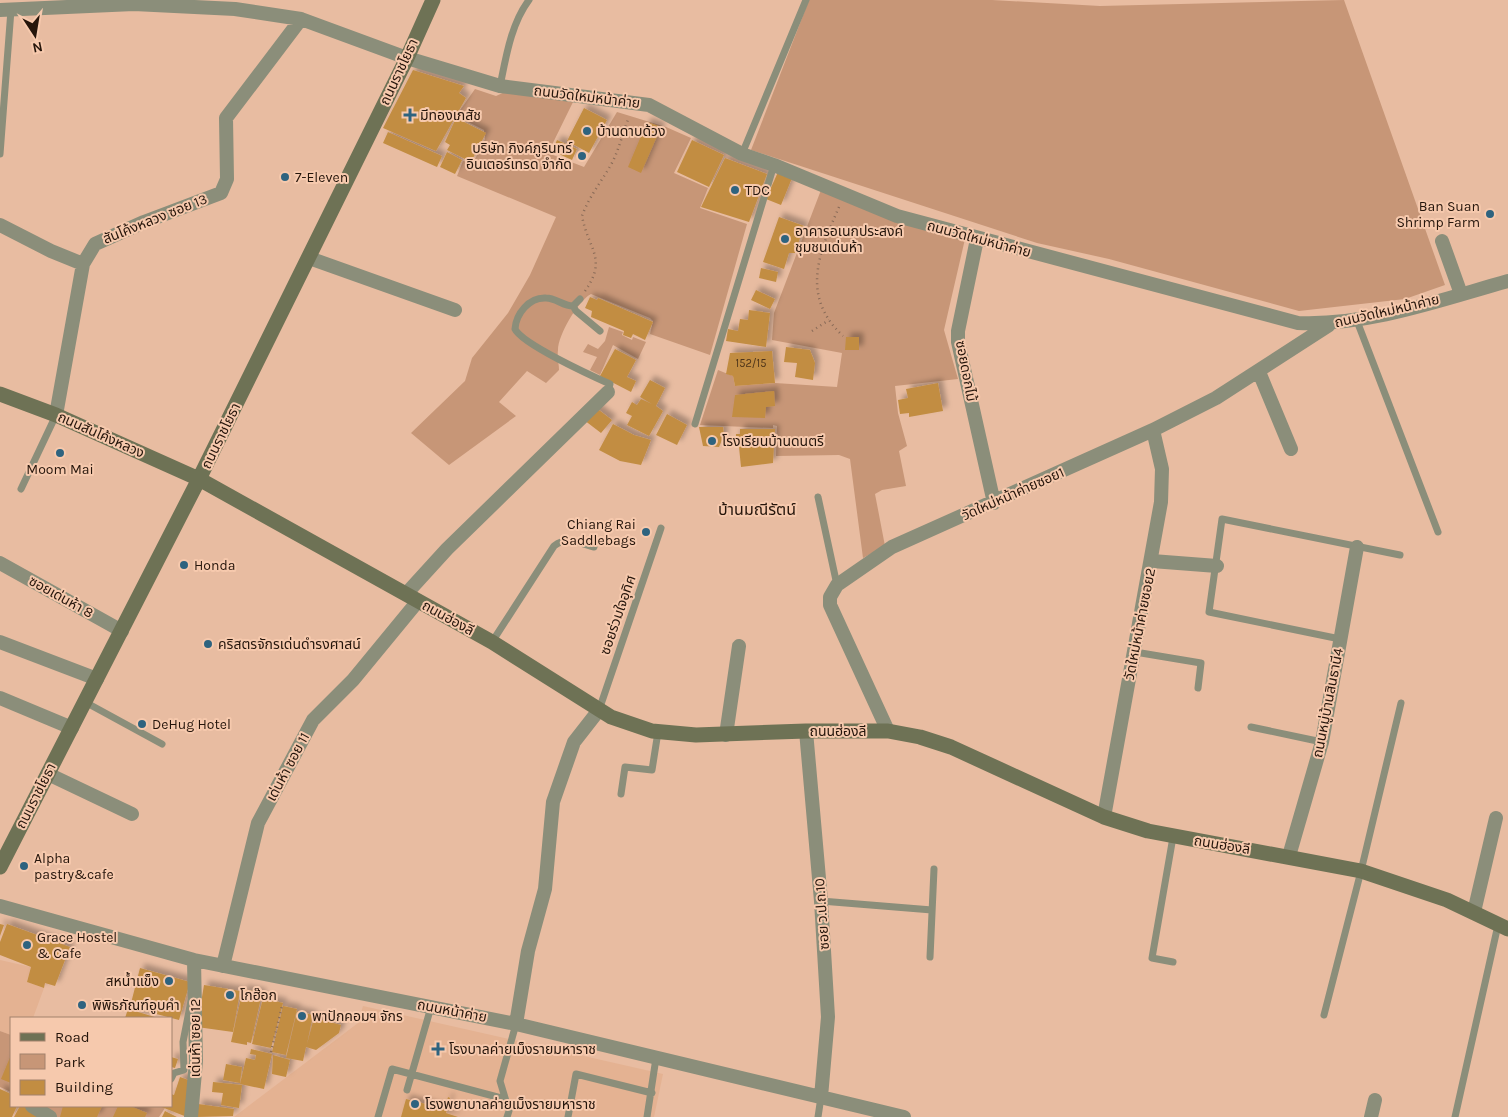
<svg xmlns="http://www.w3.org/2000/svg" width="1508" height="1117" viewBox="0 0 1508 1117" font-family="Karla,'Noto Sans Thai',sans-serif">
  <defs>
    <filter id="shadow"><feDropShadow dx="4.5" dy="-4.5" stdDeviation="2.5" flood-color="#0004"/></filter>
  </defs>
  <rect width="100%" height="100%" fill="#e8bca1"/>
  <path fill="#e4b292" d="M0,960L31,967L27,982L44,988L33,1018H11V1035L0,1031Z
    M363,1006L663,1074L654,1117H234L358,1023Z"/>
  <path fill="#c79677" d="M809,0H992L1100,6L1344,0L1445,285L1405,299L1299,311L1109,259L1037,243L751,150Z
    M475,89L496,96L507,91L573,102L548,153L584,167L617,112L666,127L691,138L674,173L708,188L700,208L747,224L710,355L650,334L653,321L650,318L591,294C578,301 558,335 558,350C557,357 559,364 559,370L546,383L527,371L499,402L516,416L449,465L411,433L465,381L472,358L508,313L530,275L556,217L457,176L463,161L473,163L485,139L484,130L456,116Z
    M821,190L965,239L944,330L958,379L895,386L898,413L907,446L899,451L906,486L882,490L875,494L885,546L863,558L850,459L839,455L776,456L777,426L773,425V428L700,425L718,370L733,376L735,386L775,383L837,387L842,353L772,340L774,313Z
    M609,327L623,332L622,335L632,340L633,337L646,342L638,359L613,345L600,375L590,370L597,357L583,352L588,344L598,349L605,341Z
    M0,1031L11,1035V1092L0,1087Z
    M37,1106H161L165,1108L159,1117H55Z"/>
  <path fill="#c28d42" filter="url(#shadow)" d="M413,70L464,86L459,93L466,98L436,151L383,128Z
    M584,108L607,120L589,153L567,141Z
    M456,118L486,133L471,162L447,150L450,145L445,142Z
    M647,122L661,127L641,173L628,167Z
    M388,132L442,156L437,167L383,143Z
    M557,140L577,149L572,160L552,151Z
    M692,140L724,155L709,187L677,172Z
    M447,152L462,160L455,174L440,167Z
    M725,158L767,174L749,222L701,207Z
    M778,172L792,178L781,205L766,199Z
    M779,217L804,226L795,253H789L784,269L763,262Z
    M761,268L778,272L776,282L759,278Z
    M756,290L775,299L770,309L751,300Z
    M590,297L597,300L598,298L653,322L645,340L633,334L631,338L623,335L624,331L591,317L592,311L585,308Z
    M749,310L770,313L766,347L726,341L728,329L738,331L740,319L748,320Z
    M846,337H859V350H845Z
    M786,347L810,350L815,363L813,380L795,377L797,363L784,362Z
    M615,349L636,360L627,377L636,381L631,392L600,376Z
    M772,351L775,383L735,386L733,376L726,374L730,353Z
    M650,380L665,388L656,406L663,411L649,436L627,425L632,416L626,413L632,402L637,405L641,399L652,404L640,397Z
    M938,383L943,411L909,417V413L900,414L898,400L908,398L906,389Z
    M774,391L775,406L766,407L765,418L732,417L735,395Z
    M595,407L612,420L601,433L584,420Z
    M667,414L687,425L677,445L656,435Z
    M613,424L634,435L651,440L641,465L620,461L599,450Z
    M699,427H723L724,435L719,447L703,446Z
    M740,429H775L773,463L741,467L739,447H736V434H740Z
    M0,924L4,925L0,936Z
    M7,924L70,947L55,986L45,983L44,988L27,982L31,967L0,955V942Z
    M140,968L190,982L179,1020L130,1007Z
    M204,985L240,991L233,1032L197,1027Z
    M243,989L262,993L251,1043L247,1042V1045L231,1042Z
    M263,998L283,1003L271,1048L252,1044Z
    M283,1006L297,1009L286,1055L272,1052Z
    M128,1009L158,1018H125Z
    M297,1011L313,1015L307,1044L314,1018L341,1025L339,1033L316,1050L306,1047L303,1061L286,1058Z
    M251,1049L272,1054L264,1089L240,1084L246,1058L255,1060L256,1055L250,1054Z
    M11,1055V1083L1,1079Z
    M273,1055L290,1060L286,1077L272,1074Z
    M171,1057L178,1059L175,1068L171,1067Z
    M226,1064L242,1067L240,1083L223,1080Z
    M180,1077L191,1081L187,1117L159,1106H171V1094L174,1095Z
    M213,1082L242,1085L239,1108L221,1105L223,1093L212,1092Z
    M0,1089L11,1094V1106H17L12,1117H0Z
    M448,1097L450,1098L446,1113L458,1117H401L406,1099L445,1109Z
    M198,1104L234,1109L233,1116L196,1117Z
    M20,1106H23L45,1117H14Z
    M63,1106H102L97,1117H60Z
    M118,1106H130L147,1113L145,1117H113Z
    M165,1111L177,1117H162Z"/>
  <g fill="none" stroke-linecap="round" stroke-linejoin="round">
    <path stroke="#886a57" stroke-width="2.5" stroke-dasharray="1 4" stroke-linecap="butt" d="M839,207C819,253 800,296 843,336
      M585,291C608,259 588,249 582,216C589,196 603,180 613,161C620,146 623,132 629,117
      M812,331L829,320
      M271,1052L282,1006"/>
    <path stroke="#8b8e7a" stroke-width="7" d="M500,86C506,57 511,24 529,0
      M0,154L11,10
      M742,154L806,0
      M580,299L573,306C563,306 556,298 546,298C529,297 516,314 515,329C522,344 592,376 610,384L608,392
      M573,306L576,311L600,331
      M1357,321L1438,532
      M695,424L774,165
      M21,489L56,415
      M818,497L837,585
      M1340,639L1209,612L1222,519L1400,555
      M492,642L554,546C567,536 579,543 594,547
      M1135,652L1201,663L1198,688
      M85,702L162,744
      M599,710L661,528
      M1251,727L1322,742
      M621,794L625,767L652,770L658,732
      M1173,837L1152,958L1173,962
      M821,901L932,910
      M930,957L934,869
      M1324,1015L1361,871L1401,703
      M171,1079L174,1073L184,1070L183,1042L191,1001
      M407,1090L431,1007
      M378,1117L392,1069L505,1099
      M507,1117L509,1111L500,1081L516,1024
      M568,1117L576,1074L652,1093
      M647,1117L656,1058
      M818,1117L821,1097
      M1455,1117L1498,925"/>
    <path stroke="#8b8e7a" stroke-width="14" d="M0,10L134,4L235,9L301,19L407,58L500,86L649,105L742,154L774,165L897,216L1298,323C1369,326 1440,300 1508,281
      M0,225L51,251L83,264
      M977,239L958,331V342L994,503
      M1442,241L1461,294
      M309,258L455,310
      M1259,372L1291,449
      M56,415L83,264L95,244L144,222L221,193L227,179L226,118L301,19
      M1152,561L1217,566
      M0,563L122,631
      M406,594L447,549L608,392
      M0,642L97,679
      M0,698L72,728
      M806,731L821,901L828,1017L821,1097
      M888,731L830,605V597L837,585L892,547L1153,430L1216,398L1329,325
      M726,735L739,646
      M48,774L132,814
      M1104,817L1161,502L1162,469L1153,430
      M1289,856L1322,742L1357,547
      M0,906L194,960L516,1024L904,1117
      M1474,912L1496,818
      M223,966L258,823L313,720L353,680L418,601
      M516,1024L528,951L545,889L553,802L574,742L599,710
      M32,1106L50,1117
      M191,1117L196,1061L194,960
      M1371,1117L1375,1100"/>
    <path stroke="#6e7255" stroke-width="15" d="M0,394L56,415L199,479L492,642L611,717L652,731L696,735L806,731H888L920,737L951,747L1104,817L1148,831L1361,871L1447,900L1508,929
      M0,867L199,479L407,58L433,0"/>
  </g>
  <g fill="#2e637f" stroke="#f6c9ad" stroke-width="2">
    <path d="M407.5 107.5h5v5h5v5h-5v5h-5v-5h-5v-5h5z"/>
    <circle cx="587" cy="131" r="5"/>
    <circle cx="582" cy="156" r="5"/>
    <circle cx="285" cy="177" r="5"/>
    <circle cx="735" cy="190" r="5"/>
    <circle cx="1490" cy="214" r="5"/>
    <circle cx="785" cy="239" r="5"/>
    <circle cx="712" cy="441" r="5"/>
    <circle cx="60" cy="453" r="5"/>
    <circle cx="646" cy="532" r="5"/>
    <circle cx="184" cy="565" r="5"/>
    <circle cx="208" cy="644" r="5"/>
    <circle cx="142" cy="724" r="5"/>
    <circle cx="24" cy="866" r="5"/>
    <circle cx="27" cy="945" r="5"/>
    <circle cx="169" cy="981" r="5"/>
    <circle cx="230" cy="995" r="5"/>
    <circle cx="82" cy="1005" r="5"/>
    <circle cx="302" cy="1016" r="5"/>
    <path d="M435.5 1041.5h5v5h5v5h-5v5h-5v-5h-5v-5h5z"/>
    <circle cx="415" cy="1104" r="5"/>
  </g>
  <g text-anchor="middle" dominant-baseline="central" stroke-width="4" stroke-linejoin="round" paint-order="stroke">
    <g font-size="11" fill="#4c3319">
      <text x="751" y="363">152/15</text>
    </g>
    <g font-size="14" fill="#25150b" stroke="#f6c9ad">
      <text transform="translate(399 72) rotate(-65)">ถนนราชโยธา</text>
      <text transform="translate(587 97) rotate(7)">ถนนวัดใหม่หน้าค่าย</text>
      <text transform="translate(155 219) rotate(-22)">สันโค้งหลวง ซอย 13</text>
      <text transform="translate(979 239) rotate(15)">ถนนวัดใหม่หน้าค่าย</text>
      <text transform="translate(1387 311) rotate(-13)">ถนนวัดใหม่หน้าค่าย</text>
      <text transform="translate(966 371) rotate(79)">ซอยดอกไม้</text>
      <text transform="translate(101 435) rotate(24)">ถนนสันโค้งหลวง</text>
      <text transform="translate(221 436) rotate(-64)">ถนนราชโยธา</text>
      <text transform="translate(1013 494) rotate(-24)">วัดใหม่หน้าค่ายซอย1</text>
      <text transform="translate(61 597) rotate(29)">ซอยเด่นห้า 8</text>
      <text transform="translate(618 615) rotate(-71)">ซอยร่วมใจอุทิศ</text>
      <text transform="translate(448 618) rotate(29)">ถนนฮ่องลี</text>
      <text transform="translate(1140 624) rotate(-79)">วัดใหม่หน้าค่ายซอย2</text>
      <text transform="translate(1328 703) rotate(-79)">ถนนหมู่บ้านสินธานี4</text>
      <text x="838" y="731">ถนนฮ่องลี</text>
      <text transform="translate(288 767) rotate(-62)">เด่นห้า ซอย 11</text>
      <text transform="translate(36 796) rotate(-63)">ถนนราชโยธา</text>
      <text transform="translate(1222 845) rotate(9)">ถนนฮ่องลี</text>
      <text transform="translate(822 914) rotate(-94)">ซอย ว.ป.ถ.10</text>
      <text transform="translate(452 1011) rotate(11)">ถนนหน้าค่าย</text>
      <text transform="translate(195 1038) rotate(-90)">เด่นห้า ซอย 12</text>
    </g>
    <g font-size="14" fill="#25150b" stroke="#f6c9ad" text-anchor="start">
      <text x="420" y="115">มีทองเภสัช</text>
      <text x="597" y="131">บ้านดาบด้วง</text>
      <text x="572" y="148" text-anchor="end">บริษัท ภิงค์ภูรินทร์<tspan x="572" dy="16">อินเตอร์เทรด จำกัด</tspan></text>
      <text x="295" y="177">7-Eleven</text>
      <text x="745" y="190">TDC</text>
      <text x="1480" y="206" text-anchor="end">Ban Suan<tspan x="1480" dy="16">Shrimp Farm</tspan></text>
      <text x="795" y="231">อาคารอเนกประสงค์<tspan x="795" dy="16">ชุมชนเด่นห้า</tspan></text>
      <text x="722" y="441">โรงเรียนบ้านดนตรี</text>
      <text x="60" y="469" text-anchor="middle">Moom Mai</text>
      <text x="636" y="524" text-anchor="end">Chiang Rai<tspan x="636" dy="16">Saddlebags</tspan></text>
      <text x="194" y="565">Honda</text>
      <text x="218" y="644">คริสตรจักรเด่นดำรงศาสน์</text>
      <text x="152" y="724">DeHug Hotel</text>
      <text x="34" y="858">Alpha<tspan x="34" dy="16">pastry&amp;cafe</tspan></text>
      <text x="37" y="937">Grace Hostel<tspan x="37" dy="16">&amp; Cafe</tspan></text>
      <text x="159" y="981" text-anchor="end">สหน้ำแข็ง</text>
      <text x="240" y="995">โกฮ๊อก</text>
      <text x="92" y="1005">พิพิธภัณฑ์อูบคำ</text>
      <text x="312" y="1016">พาปักคอมฯ จักร</text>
      <text x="449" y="1049">โรงบาลค่ายเม็งรายมหาราช</text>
      <text x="425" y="1104">โรงพยาบาลค่ายเม็งรายมหาราช</text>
    </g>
    <g font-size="16" fill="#25150b" stroke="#f6c9ad">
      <text x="757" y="509">บ้านมณีรัตน์</text>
    </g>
  </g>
  <rect x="10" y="1017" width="162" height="90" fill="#f6c9ad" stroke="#a2816c"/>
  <rect x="20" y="1033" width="25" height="8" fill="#6e7255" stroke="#a2816c"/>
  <text x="55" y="1042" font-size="15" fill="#25150b">Road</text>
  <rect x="20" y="1054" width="25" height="15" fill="#c79677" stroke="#a2816c"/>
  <text x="55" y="1067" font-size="15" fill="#25150b">Park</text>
  <rect x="20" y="1080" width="25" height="15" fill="#c28d42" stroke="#a2816c"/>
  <text x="55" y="1092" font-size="15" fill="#25150b">Building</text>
  <g transform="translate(35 35) rotate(168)" stroke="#f6c9ad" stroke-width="4" paint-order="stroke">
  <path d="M0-4L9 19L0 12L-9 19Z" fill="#25150b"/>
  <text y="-8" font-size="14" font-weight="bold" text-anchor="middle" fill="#25150b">N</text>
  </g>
</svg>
